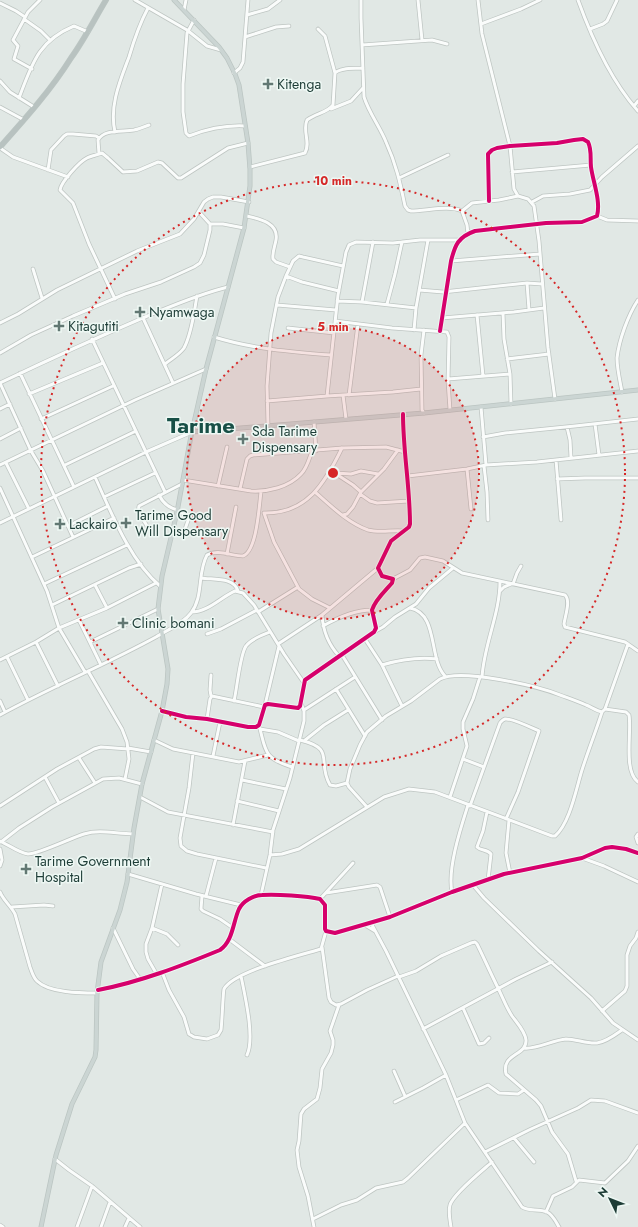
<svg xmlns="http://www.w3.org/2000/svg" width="638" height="1227" viewBox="0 0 638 1227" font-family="Jost,sans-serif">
  <rect width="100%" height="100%" fill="#e1e8e5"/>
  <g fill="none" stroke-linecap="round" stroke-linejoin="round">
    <g stroke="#bec5c2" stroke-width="4.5">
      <path id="minor" d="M135,0L187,30L207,46L221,50
        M361,0V18L364,97C369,113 380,127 386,142C396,164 400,182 405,206L408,210L411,211C426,211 449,205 462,211L467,225L468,234
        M418,0L422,40
        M478,0L482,34L510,146L514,189L518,196L528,199L534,206L539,241L548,348L555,399
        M578,0C591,36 612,82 638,111
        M0,3L16,11L25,17
        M184,10L186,0
        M247,15L268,9L280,0
        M24,19L41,31L50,40
        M194,20L187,33L183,84V112L186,133L189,136C207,129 225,125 245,126
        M481,24L521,9L540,0
        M318,29L325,36L335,73
        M590,29L603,24L607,21L617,0
        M245,37L276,27L289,26
        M362,45L432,40L447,44
        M32,69L14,59L18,46L13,40L28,12L40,0
        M234,73L240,68L243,62L248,0
        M0,81L10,92L34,107
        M19,98C32,64 38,41 74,26L88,32
        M634,106L638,101
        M0,107L24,120
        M331,109L351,101L363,88
        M115,132C109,106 120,81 129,57C134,40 140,23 148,8
        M0,148L13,157L68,177
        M99,154L98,140C104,129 122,132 134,130C139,129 144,127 149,125
        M250,167L305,153C311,142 302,131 307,120C316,113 327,113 333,105L335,73C341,67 355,69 363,68
        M48,170L51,150L64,136L67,134H73L96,136L99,138
        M512,172L591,165
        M399,178L448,155
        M532,202L543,196L570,194L590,190L602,177L638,146
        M462,211L472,203L499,200L518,196
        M247,216C260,219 279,223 276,240C275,246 272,253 273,259L276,262L290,267
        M597,216L607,220L638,221
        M210,224H223L244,228
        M451,261L540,254
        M33,269L42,298
        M286,276L302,282L339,291
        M527,283L529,310
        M419,290L443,292L527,283L542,284
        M115,299L89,244L73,203L60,190C61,182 79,162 87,158C91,156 97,155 102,153L108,158L123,172L137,171L158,162L162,163L178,178H181L228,148L248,143
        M337,301L362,302L416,308
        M362,302L373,242
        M387,304L395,274L402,242
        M277,305L336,310
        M503,313L504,339L510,374L511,404
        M477,315L483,376
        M143,318L173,383
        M442,318L514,312L544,308
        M335,321L392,328L447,332L449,337L448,381L450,410
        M0,323L18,314L57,290L137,251L180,234L194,219L204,202L208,199L213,197H221L249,202
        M288,328L334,333
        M414,330L416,308L428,240
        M424,330L421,355L422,410L424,413
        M440,331L451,261C455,245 458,237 475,231L546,223L582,222L597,216C601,201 593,182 591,167C590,158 592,150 588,142L583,139L574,140L557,143L510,146L497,148L492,150L488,154L489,201
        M214,337C253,349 291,352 331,355
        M92,339L165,492
        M0,353L31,335L73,316L125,294L161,282L194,267L200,263L204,255L210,230V224L199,212
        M507,359L549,354
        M165,364C171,359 179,355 184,348C192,333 194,312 197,296
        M20,373L74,487
        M448,379L510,374
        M0,383C48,360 96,338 145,317C172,306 199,294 228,287
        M0,383L31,451L43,471L73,537
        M622,392C620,381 617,369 617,358C619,340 628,315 638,300
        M29,394L103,363
        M343,395L393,392L421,389
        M349,395L358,324
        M267,401L327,396
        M481,407L486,465
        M0,409L10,404
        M41,419L113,386
        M346,419L343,395L327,396L338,295L346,252L349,245L356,242L393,243L420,240H459
        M314,422L316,451
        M595,424L599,455
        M268,425L267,386L271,333L278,297L286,276L293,261L299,256L303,257L343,266
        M567,427L570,440L571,458
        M483,437L505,433L575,426L638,419
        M0,439L21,428
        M556,460L561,520
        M6,463L29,509
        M0,465L135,400L206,369
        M65,465L136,431
        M484,466L487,492L488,520
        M467,469L471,509
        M330,470L353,485L361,492
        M336,473L351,474L361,471L378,474
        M408,476L467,469L486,465L537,462L638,451
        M95,477C111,512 130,561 160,586
        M557,479L585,478H638
        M183,480L251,491C268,492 289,487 301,474C307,468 309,459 312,451
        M218,486L227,447
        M0,488L47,591L59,628L85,672
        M240,489L247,459L250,456L253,455L342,448L386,447L405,452
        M315,492C331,506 348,523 368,530C379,533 392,530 403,531
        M360,494L370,501L377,503L409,501
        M159,495C163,503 168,508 178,510
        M104,497L155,473
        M177,512L207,519
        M264,513L274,542L299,589L312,599L330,608
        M264,513C307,514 325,483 342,448
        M343,515L347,514L353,507L361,492L384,469L398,450
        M0,523L146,452L192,432
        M68,526L108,506
        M147,526C144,520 137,513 139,506L182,484
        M184,532L190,515
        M227,554L236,507
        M32,557L114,518
        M201,578C214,580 234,577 238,591
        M393,579L410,570L420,558L425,557L443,561L462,573L565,595C571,601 565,616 564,624L565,627L625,642L638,651
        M44,584L127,545
        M513,584L517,573L521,566
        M95,585L107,608
        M500,591L504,587L511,584
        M52,605L129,568L141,564
        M410,608C439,614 428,658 445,676
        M192,612C208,612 221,597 235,591L243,593L254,605L284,654L304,683
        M258,612L298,587
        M322,615C323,631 328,644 339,656
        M79,620L101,665
        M323,626C337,618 356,610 372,610
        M374,632L383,627L395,617L416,604L429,588L453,568
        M207,634L221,629L257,610
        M365,639L382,665L402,706
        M36,642L58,686
        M90,642L158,609
        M278,644L322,615L378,568
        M342,655L382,720
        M7,657L28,700
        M0,660L36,642L59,628L107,608L156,583
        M382,665C399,660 419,657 437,659
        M88,671L122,729L127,742L129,759L125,779
        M211,675L210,690L211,696
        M482,677C484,644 500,614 500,581
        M336,689L365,736
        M0,701L5,712
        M234,701C237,689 240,654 246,646C251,639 262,635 270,632
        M265,705L279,646
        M605,709L626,712L629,715C632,732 623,771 638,782
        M304,710L355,677
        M162,711L186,717L207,719L248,727H256L259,725L265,705L268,704L298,708L300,706L305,680L374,632L376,628L372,610C375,600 385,591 392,583L393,579L382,576L378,568L391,541L409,527L410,524C410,487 403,451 403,414
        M0,715C51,687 105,665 156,637C167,630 183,624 191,613C204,596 197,573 207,555C217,549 232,556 243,556C257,551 259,506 261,492
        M207,719L210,699L212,696L264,707
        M259,725C266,751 263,758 292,767
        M260,729L278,732L299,741
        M154,740L173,749L239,762L268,755
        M300,740C337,749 316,761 330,785L336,786L347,783
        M304,741L324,725L348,710
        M128,748L151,752
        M193,753L189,788L180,838L181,846L187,851L197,854L266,868
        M213,756L220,722
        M79,758L95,783
        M463,759L484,767
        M45,777L59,803
        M242,780L286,789
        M140,797L168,812L273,832
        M450,797L467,746L463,729V722L473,699L480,677
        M237,801L279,811
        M0,806L57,769L94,749L101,747L128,749
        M470,806L500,723C502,721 502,720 505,719C512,718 532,728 539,731L518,792L506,819
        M367,807L349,787L347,783L350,769L360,745L367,732L386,716L411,701L440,679C461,668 537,686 560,695C568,698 577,701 586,705C591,707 597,711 602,712L605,709L628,644
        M487,812L483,831L477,847C481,851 487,849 491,854L488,880
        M509,820L506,853L510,873
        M233,825L245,761
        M638,834L636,837L638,843
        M0,841C9,845 19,853 28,854C39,854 71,838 84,834C100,829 116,834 133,834
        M1,842L19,828L52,807L103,779L119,778L142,784
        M0,849L2,860L0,866
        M270,855L282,854L299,849L384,797L409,789L435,792L552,836H555C570,823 576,789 582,770C588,751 596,731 602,712
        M582,858L604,866L638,882
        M128,874L196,894L241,905
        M473,885L484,898L539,951L591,998L613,1023L638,1040
        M0,892C3,900 11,906 15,914L30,967C32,972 33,977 37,981C49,993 81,993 97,993
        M452,892C447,869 461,827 468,805
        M326,893L377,885L380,887L390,917
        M261,895L270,855L273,830L290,778L304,721V711L301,703
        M202,896L201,909L203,911L220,919L233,928
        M206,896L216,858
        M320,899L353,863
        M12,907L44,905L53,906
        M371,923L386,951L446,1075L465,1123L522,1207C529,1212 539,1208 547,1212C553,1215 556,1222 559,1227
        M365,925L375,931
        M113,928L133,969L140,979
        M152,928L167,934L178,945
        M229,939L265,966
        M322,947L329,998L331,1002L336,1005L341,1004L367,990L398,976
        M162,972L169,990L184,1017L189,1034L194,1037L207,1039L218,1035L221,1030C222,1023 223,993 224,989C234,971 301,955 321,949L326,931
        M156,973L148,959L146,952V944L152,928L162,884
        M241,976C245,996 255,1038 247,1055
        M399,977L416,971L441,956L471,943L475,942L477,944C484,958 491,974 498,988C503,998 506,1007 512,1016C517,1023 525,1031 526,1040C527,1056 501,1053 506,1074L536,1100L541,1106L552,1132L568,1154L576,1181
        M98,990C140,982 181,966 220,950C233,941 233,922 239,909C243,901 254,895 262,895C276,894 307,896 320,899L325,905V929L326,931L335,933L390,917L452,892L504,874L582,858L605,848L612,847L626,849L638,853
        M463,1008L479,1044L484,1043L489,1038
        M602,1011L625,991L627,986V955L630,946L636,938L638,932
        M423,1029L516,979L552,962
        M524,1048C535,1050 553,1040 566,1039C576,1039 587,1044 597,1043C606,1042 615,1035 622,1030
        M394,1071L405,1096
        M456,1100L488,1085L499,1093L518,1094L524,1090
        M395,1102L423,1088L446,1075
        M514,1138L534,1162
        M485,1152L531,1129L578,1108L591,1100L605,1101L638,1113
        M55,1159L69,1170L92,1186L140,1227
        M546,1212L553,1196L572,1187L579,1180L605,1183L628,1161L638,1146
        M313,1219L341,1205L357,1200L376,1188L403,1182L408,1178L465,1123
        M0,1225L3,1227
        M77,1227L92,1186
        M101,1227L110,1202
        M125,1227L129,1218
        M314,1227L308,1196L299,1167L297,1150L299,1141L301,1114L304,1109L317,1099L320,1088L322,1069L331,1053L333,1045V1040L330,1031L339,1005
        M451,1227C450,1220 448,1212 450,1205C453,1194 483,1170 492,1162"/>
    </g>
    <g stroke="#bbc5c2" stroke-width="5">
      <path id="major" d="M192,432L424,413L638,390
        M41,1227L56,1155L72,1104L95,1057L96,1050L97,993L101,962L120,910L127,882L134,828L142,784L162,711L167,684L168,669L158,609L162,576L177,512L191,436L206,369L244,228L250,186V169L248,143L239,85L235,74L227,58L219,47L174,0"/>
    </g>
    <g stroke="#bbc5c2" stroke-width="6">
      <path id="highway" d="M0,147C25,119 51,90 71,58C84,40 94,20 106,0"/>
    </g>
    <use href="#minor" stroke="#fafcfb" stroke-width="3"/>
    <use href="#major" stroke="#cbd5d3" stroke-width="3.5"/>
    <use href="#highway" stroke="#b8c2c0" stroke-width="4.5"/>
    <g stroke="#eef8f4" stroke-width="6">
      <path id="cycleway" d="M440,331L451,261C455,245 458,237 475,231L546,223L582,222L597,216C601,201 593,182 591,167C590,158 592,150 588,142L583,139L574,140L557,143L510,146L497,148L492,150L488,154L489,201
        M162,711L186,717L207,719L248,727H256L259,725L265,705L268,704L298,708L300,706L305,680L374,632L376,628L372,610C375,600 385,591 392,583L393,579L382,576L378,568L391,541L409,527L410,524C410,487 403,451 403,414
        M98,990C140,982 181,966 220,950C233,941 233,922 239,909C243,901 254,895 262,895C276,894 307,896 320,899L325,905V929L326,931L335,933L390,917L452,892L504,874L582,858L605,848L612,847L626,849L638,853"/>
    </g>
    <use href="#cycleway" stroke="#d6006c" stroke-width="4"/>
  </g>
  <circle cx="333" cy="473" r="146" fill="#d62828" fill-opacity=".12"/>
  <g fill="none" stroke="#d62828" stroke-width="2" stroke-dasharray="2 4">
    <circle cx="333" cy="473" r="146"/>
    <circle cx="333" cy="473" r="292"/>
  </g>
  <g fill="#627873" stroke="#eef8f4" stroke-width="1.5">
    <path d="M266 78h4v4h4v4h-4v4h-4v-4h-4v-4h4z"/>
    <path d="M138 306h4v4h4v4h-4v4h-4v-4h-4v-4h4z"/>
    <path d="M57 320h4v4h4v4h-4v4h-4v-4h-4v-4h4z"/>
    <path d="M241 433h4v4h4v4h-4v4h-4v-4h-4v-4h4z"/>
    <path d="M124 517h4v4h4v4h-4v4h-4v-4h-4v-4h4z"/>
    <path d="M58 518h4v4h4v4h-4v4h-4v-4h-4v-4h4z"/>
    <path d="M121 617h4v4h4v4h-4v4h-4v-4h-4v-4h4z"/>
    <path d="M24 863h4v4h4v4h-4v4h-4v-4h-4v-4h4z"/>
  </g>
  <g text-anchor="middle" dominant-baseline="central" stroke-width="3" stroke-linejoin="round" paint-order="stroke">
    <g font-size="14" fill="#1d3c36" stroke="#eef8f4" text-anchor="start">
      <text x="277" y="84">Kitenga</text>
      <text x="149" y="312">Nyamwaga</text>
      <text x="68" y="326">Kitagutiti</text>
      <text x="252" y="431">Sda Tarime<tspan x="252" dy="16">Dispensary</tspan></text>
      <text x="135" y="515">Tarime Good<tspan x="135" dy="16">Will Dispensary</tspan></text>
      <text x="69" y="524">Lackairo</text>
      <text x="132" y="623">Clinic bomani</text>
      <text x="35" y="861">Tarime Government<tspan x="35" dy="16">Hospital</tspan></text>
    </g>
    <g font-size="22" font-weight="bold" fill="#185047" stroke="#eef8f4">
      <text x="201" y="425">Tarime</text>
    </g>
  </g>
  <circle cx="333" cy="473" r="6" fill="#d62828" stroke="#eef8f4" stroke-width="2"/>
  <g font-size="12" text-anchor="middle" font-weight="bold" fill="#d62828" stroke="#eef8f4" stroke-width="3" stroke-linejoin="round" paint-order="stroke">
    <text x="333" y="185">10 min</text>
    <text x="333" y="331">5 min</text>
  </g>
  <g transform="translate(610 1199) rotate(313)" stroke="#eef8f4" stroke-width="3" paint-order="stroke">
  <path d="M0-3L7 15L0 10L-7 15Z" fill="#1d3c36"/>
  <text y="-6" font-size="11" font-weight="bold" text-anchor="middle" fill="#1d3c36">N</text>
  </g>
</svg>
